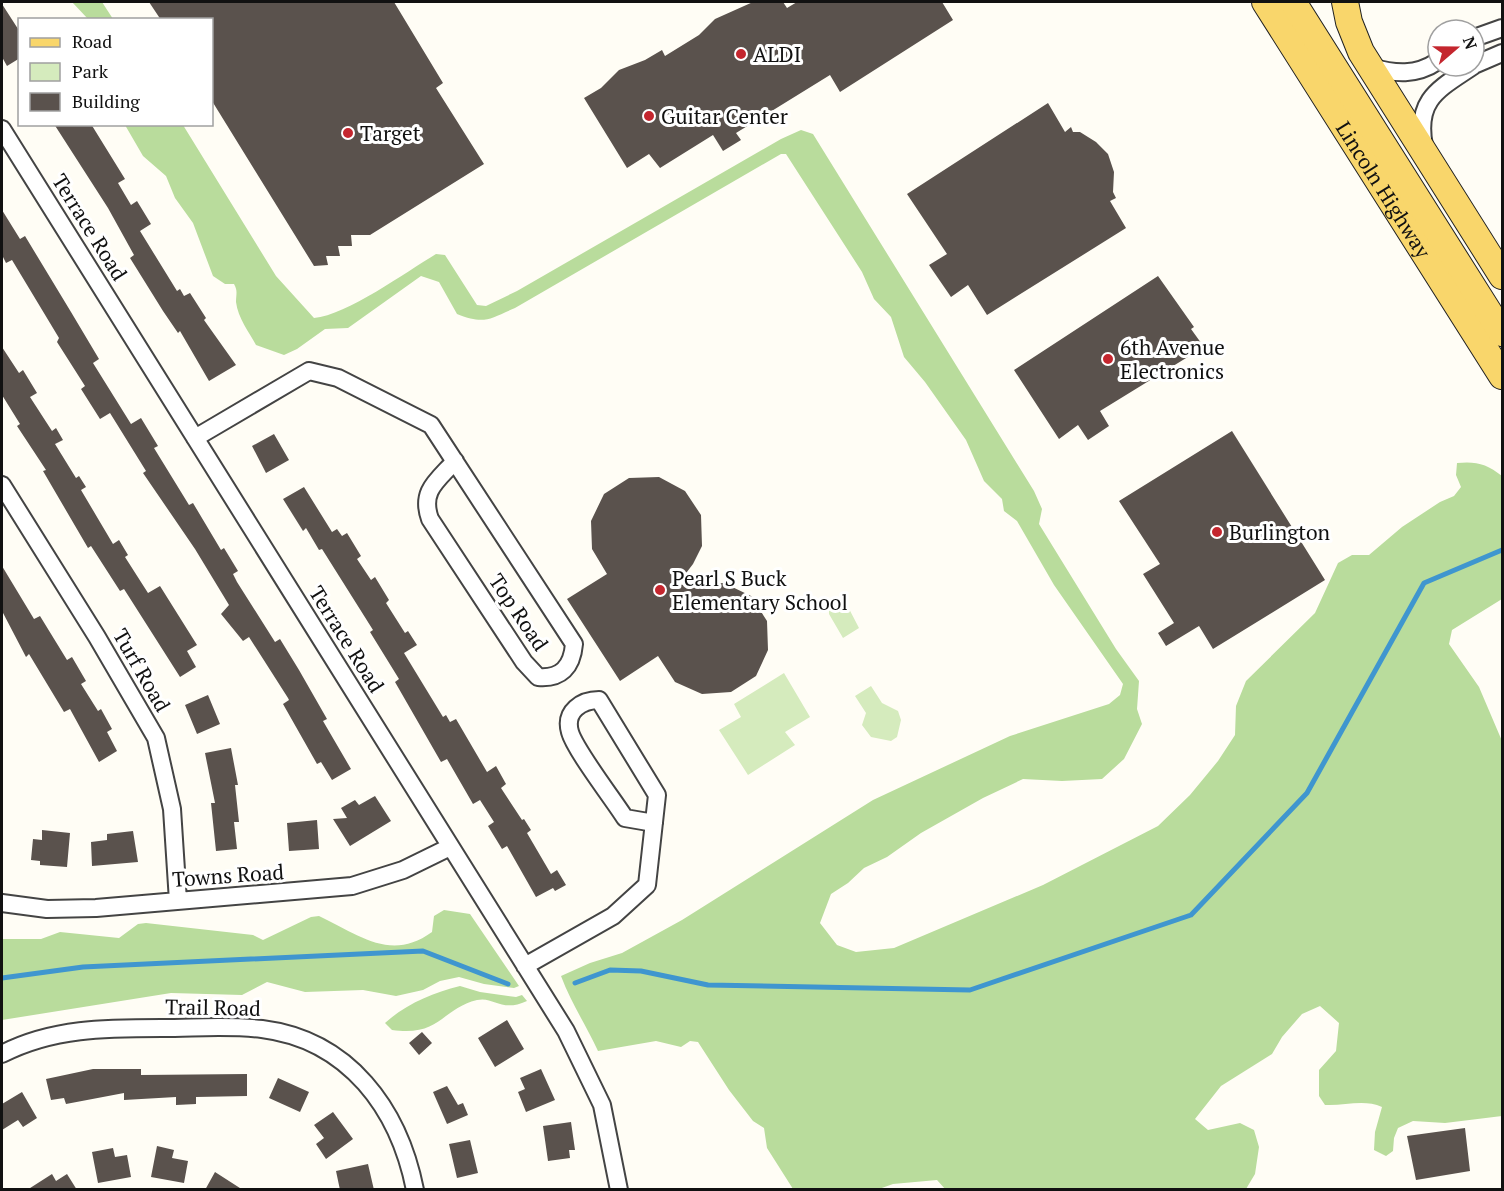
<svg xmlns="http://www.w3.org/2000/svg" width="1504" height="1191" viewBox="0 0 1504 1191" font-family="'PT Serif',serif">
  <rect width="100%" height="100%" fill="#fffdf5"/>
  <path fill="#d5ebbd" d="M838,601L846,603L859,628L843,638L829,614V607Z
    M784,673L810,717L785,732L795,745L748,775L719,730L741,717L734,704Z
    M871,686L882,703L898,711L901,720L897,737L891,741L871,737L862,725L866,713L855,696Z"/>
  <path fill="#b9dc9c" d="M72,2H102L113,19H88Z
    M125,125H183L276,276L314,318C347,315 406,272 436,254L445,255L477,305L486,306L517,291L781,139L801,130L813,134L1034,491L1042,509L1039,524L1116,649L1139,681L1137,709L1142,724L1124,759L1102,779L1062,781L1023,779L983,798L921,833L887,857L864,868L848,883L831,894L820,923L837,945L856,952L894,948L1043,885L1158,826L1190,795L1218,761L1235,735L1236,706L1246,681L1315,613L1338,563L1352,555H1369L1402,527L1440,502L1454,496L1461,487L1456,475L1457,463C1476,461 1487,464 1502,476V599L1452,630L1449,644L1479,687L1502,741V1116L1445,1123L1413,1121L1398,1128L1394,1138L1393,1151L1386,1156L1374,1150L1375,1132L1382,1107C1364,1099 1345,1106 1325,1105L1319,1096V1070L1336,1051L1339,1023L1320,1006L1302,1014L1282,1037L1272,1054L1221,1086L1195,1119L1208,1130L1240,1123L1254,1130L1259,1147L1255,1174L1246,1189L946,1190L937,1180L893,1184L879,1189H793L767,1148L764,1128L753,1121L729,1090L698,1042L690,1041L681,1047L656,1041L598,1051C586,1025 571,1003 561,976L590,963L622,953L682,920L873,800L1010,736L1109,704L1120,695L1123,684L1054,585L1017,521L1004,511L1002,499L984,481L966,440L925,382L904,357L891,317L874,299L862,272L786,154H781L515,308C489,319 485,325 457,314L439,282L421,276L348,328L325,329L297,349L284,355L256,345C249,332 238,318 236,302C236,294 238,291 234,284H225L213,276L193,223L175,198L166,176L143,156Z
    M444,910L470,914L519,986L514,988L484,984L459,977L440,981L423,990L396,996L363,990L305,992L267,982L242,995L171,993L2,1020V939H41L60,932L119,938L138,924L146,923L253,935L263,940L311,917L319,916C359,935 391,962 432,932L434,916Z
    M460,986L480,992L516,997L522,995L527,1001C501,1013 494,996 477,1000C441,1009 440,1037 392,1030L385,1023C406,1004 432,993 460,986Z"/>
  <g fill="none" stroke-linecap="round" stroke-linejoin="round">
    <path stroke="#3f96cf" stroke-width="5" d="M2,978L83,967L423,951L508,984
      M575,983L610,970L641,971L708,985L970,990L1191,915L1307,793L1424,583L1502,550"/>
  </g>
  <path fill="#5a524d" d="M149,2H394L443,83L436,88L484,164L370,235H351L352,246H338L340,256H326L328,265L314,266L212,101V20H161Z
    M753,2H783L787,8L797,2H942L953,20L840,92L830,75L736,133L741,140L723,151L713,135L660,168L649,154L627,168L584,98L601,88L619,70L645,60L662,50L665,56L699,35L715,19Z
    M2,4L20,32V58L7,66L2,57Z
    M1048,103L1065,132L1071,127L1073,132H1080L1096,142L1108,154L1114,172L1113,192L1116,198L1110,201L1126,228L987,315L968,285L951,297L929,265L947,254L907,194Z
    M54,124H91L125,179L118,183L131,205L137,201L151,224L140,231L177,291L180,289L184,296L190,293L206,318L204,320L236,365L209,381L180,331L178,333L163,311L130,258L134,255L108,208Z
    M2,210L20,239L25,236L71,312L99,359L93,363L131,424L141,418L158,446L154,448L189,505L193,503L221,550L224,548L238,571L233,574L237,582L275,642L280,639L299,670L327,719L323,721L351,769L332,780L321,762L317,764L283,704L289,700L288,698L249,637L243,641L221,614L229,605L195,549L143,473L146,471L110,413L100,419L81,389L85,386L57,342L59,338L12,260L6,263L2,255Z
    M1158,276L1194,327L1191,329L1204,347L1100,411L1109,426L1088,440L1078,425L1059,439L1014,370Z
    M2,347L19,373L23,370L37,393L30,397L52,431L56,428L63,440L55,444L76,478L79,476L86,487L81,490L113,544L119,540L128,555L125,557L148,593L160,586L197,645L187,651L196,667L180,677L124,589L120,591L91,546L88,548L43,471L46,470L17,426L20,424L2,395Z
    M1232,431L1325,580L1213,649L1199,626L1166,646L1158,633L1174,623L1143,574L1160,564L1119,501Z
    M274,434L289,460L266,473L252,446Z
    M659,477L685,491L701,515L702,546L693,564L677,585L724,583L751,596L767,621L768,650L756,676L731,692L702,694L675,682L658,656L620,681L567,599L607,574L592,549L591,521L604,494L629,478Z
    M304,487L332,532L337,529L342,536L347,533L361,556L357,559L371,580L375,577L389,600L386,603L405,633L408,631L417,645L404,653L443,717L446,715L450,722L456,719L487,772L496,766L506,784L501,788L522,820L524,819L531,830L527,833L551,874L557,870L566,885L555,891L553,888L536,897L507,846L502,849L488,826L494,822L480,800L473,804L447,759L441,762L395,682L399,679L370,632L373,630L322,549L319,550L306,528L303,531L283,499Z
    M2,566L34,619L40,616L67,660L72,657L86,681L81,684L98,711L101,709L112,729L107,732L117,751L99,762L70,709L64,712L29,654L26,657L2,611Z
    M208,695L220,724L197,734L185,705Z
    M231,748L238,785H235L239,822H234L237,849L216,851L211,803H215L205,753Z
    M375,796L391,821L350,846L333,819L347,818L341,808L355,800L359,805Z
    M317,820L319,849L289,851L287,823Z
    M42,830L70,833L67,867L40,865V861L31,860L33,839L42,840Z
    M133,831L138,862L92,866L91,842L107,840V834Z
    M507,1020L524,1049L495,1067L478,1038Z
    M422,1032L432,1043L419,1055L409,1043Z
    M93,1069H141V1075L247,1074V1096L196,1097V1104L176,1105V1097L124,1100V1093L66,1104L64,1098L51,1100L46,1079Z
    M541,1069L555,1100L526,1112L518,1092L525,1089L520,1078Z
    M278,1078L309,1092L300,1112L269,1098Z
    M447,1086L458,1105L463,1103L468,1115L447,1124L433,1092Z
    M22,1092L37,1118L23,1127L18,1120L2,1130V1104Z
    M333,1112L353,1139L326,1159L316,1144L324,1138L314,1125Z
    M571,1122L575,1150H569L570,1158L548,1161L543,1126Z
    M1465,1128L1470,1171L1416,1180L1407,1136Z
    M470,1140L478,1173L457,1178L449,1144Z
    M157,1146L174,1150L172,1158L188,1161L184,1183L151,1177Z
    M113,1148L115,1157L127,1155L131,1177L98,1183L92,1152Z
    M368,1164L374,1190H340L336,1171Z
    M215,1172L243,1190H205Z
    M52,1174L56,1181L67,1174L77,1190H27Z"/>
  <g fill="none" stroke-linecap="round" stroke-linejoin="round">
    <g stroke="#444" stroke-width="20">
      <path id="minor" d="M1474,38L1502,28
        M1474,65L1502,53
        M1371,67C1395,74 1416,76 1438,61
        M2,129L566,1031L602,1105L619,1190
        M1424,146C1415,99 1439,89 1473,66
        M195,438L309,371L338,378L431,425L574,644C572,667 561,679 538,677L524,662L430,519C420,491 437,481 455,461
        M2,485L97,637L156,738L172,809L178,901
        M2,903L47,909L96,908L352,886L403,870L450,847
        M525,966L613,916L647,885L657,795L599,700C582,700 564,711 570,732C575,750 613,799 625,818L654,823
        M2,1054C52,1028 106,1028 162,1028C195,1028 229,1025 262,1029C349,1040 399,1109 415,1190"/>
    </g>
    <g stroke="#222" stroke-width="28">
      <g id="primary">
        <path id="s1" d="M1265,2L1502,376"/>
        <path d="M1293,2L1502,333"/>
        <path d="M1345,2L1349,22L1361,52L1502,276"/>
      </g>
    </g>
    <use href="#minor" stroke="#fff" stroke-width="16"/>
    <use href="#primary" stroke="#f9d66b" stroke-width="26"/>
  </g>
  <g fill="#c4262e" stroke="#fff" stroke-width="2">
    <circle cx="741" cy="54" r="6"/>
    <circle cx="649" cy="116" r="6"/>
    <circle cx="348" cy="133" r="6"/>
    <circle cx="1108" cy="359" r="6"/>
    <circle cx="1217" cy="532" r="6"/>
    <circle cx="660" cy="590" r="6"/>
  </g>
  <g text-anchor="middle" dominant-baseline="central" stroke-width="6" stroke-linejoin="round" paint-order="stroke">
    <g font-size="21" fill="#111" stroke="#fff" text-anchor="start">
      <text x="753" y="54">ALDI</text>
      <text x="661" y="116">Guitar Center</text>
      <text x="360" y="133">Target</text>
      <text x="1120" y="347">6th Avenue<tspan x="1120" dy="24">Electronics</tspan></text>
      <text x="1229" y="532">Burlington</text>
      <text x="672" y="578">Pearl S Buck<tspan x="672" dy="24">Elementary School</tspan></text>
    </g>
    <g font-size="21" fill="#111" stroke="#fff">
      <text stroke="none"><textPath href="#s1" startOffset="222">Lincoln Highway</textPath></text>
      <text transform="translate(90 227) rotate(58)">Terrace Road</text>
      <text transform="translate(519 612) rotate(56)">Top Road</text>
      <text transform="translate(347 639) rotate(58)">Terrace Road</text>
      <text transform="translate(142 670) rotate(60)">Turf Road</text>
      <text transform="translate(228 875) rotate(-4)">Towns Road</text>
      <text transform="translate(213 1007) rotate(1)">Trail Road</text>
    </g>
  </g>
  <rect width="1504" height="1191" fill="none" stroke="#111111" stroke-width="6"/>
  <rect x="18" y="18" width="195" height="108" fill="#ffffff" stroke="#a0a0a0" stroke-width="1.5"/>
  <rect x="30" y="38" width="30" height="9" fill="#f9d66b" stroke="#a0a0a0" stroke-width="1.5"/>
  <text x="72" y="48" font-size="18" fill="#111111">Road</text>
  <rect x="30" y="63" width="30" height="18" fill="#d5ebbd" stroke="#a0a0a0" stroke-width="1.5"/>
  <text x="72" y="78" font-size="18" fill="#111111">Park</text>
  <rect x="30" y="93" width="30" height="18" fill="#5a524d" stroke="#a0a0a0" stroke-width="1.5"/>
  <text x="72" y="108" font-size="18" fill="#111111">Building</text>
  <g transform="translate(1456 48) rotate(70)"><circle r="28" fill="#ffffff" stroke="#a0a0a0" stroke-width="1.5"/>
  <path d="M0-4.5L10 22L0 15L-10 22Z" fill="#c4262e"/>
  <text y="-9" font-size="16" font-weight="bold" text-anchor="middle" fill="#111111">N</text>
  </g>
</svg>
